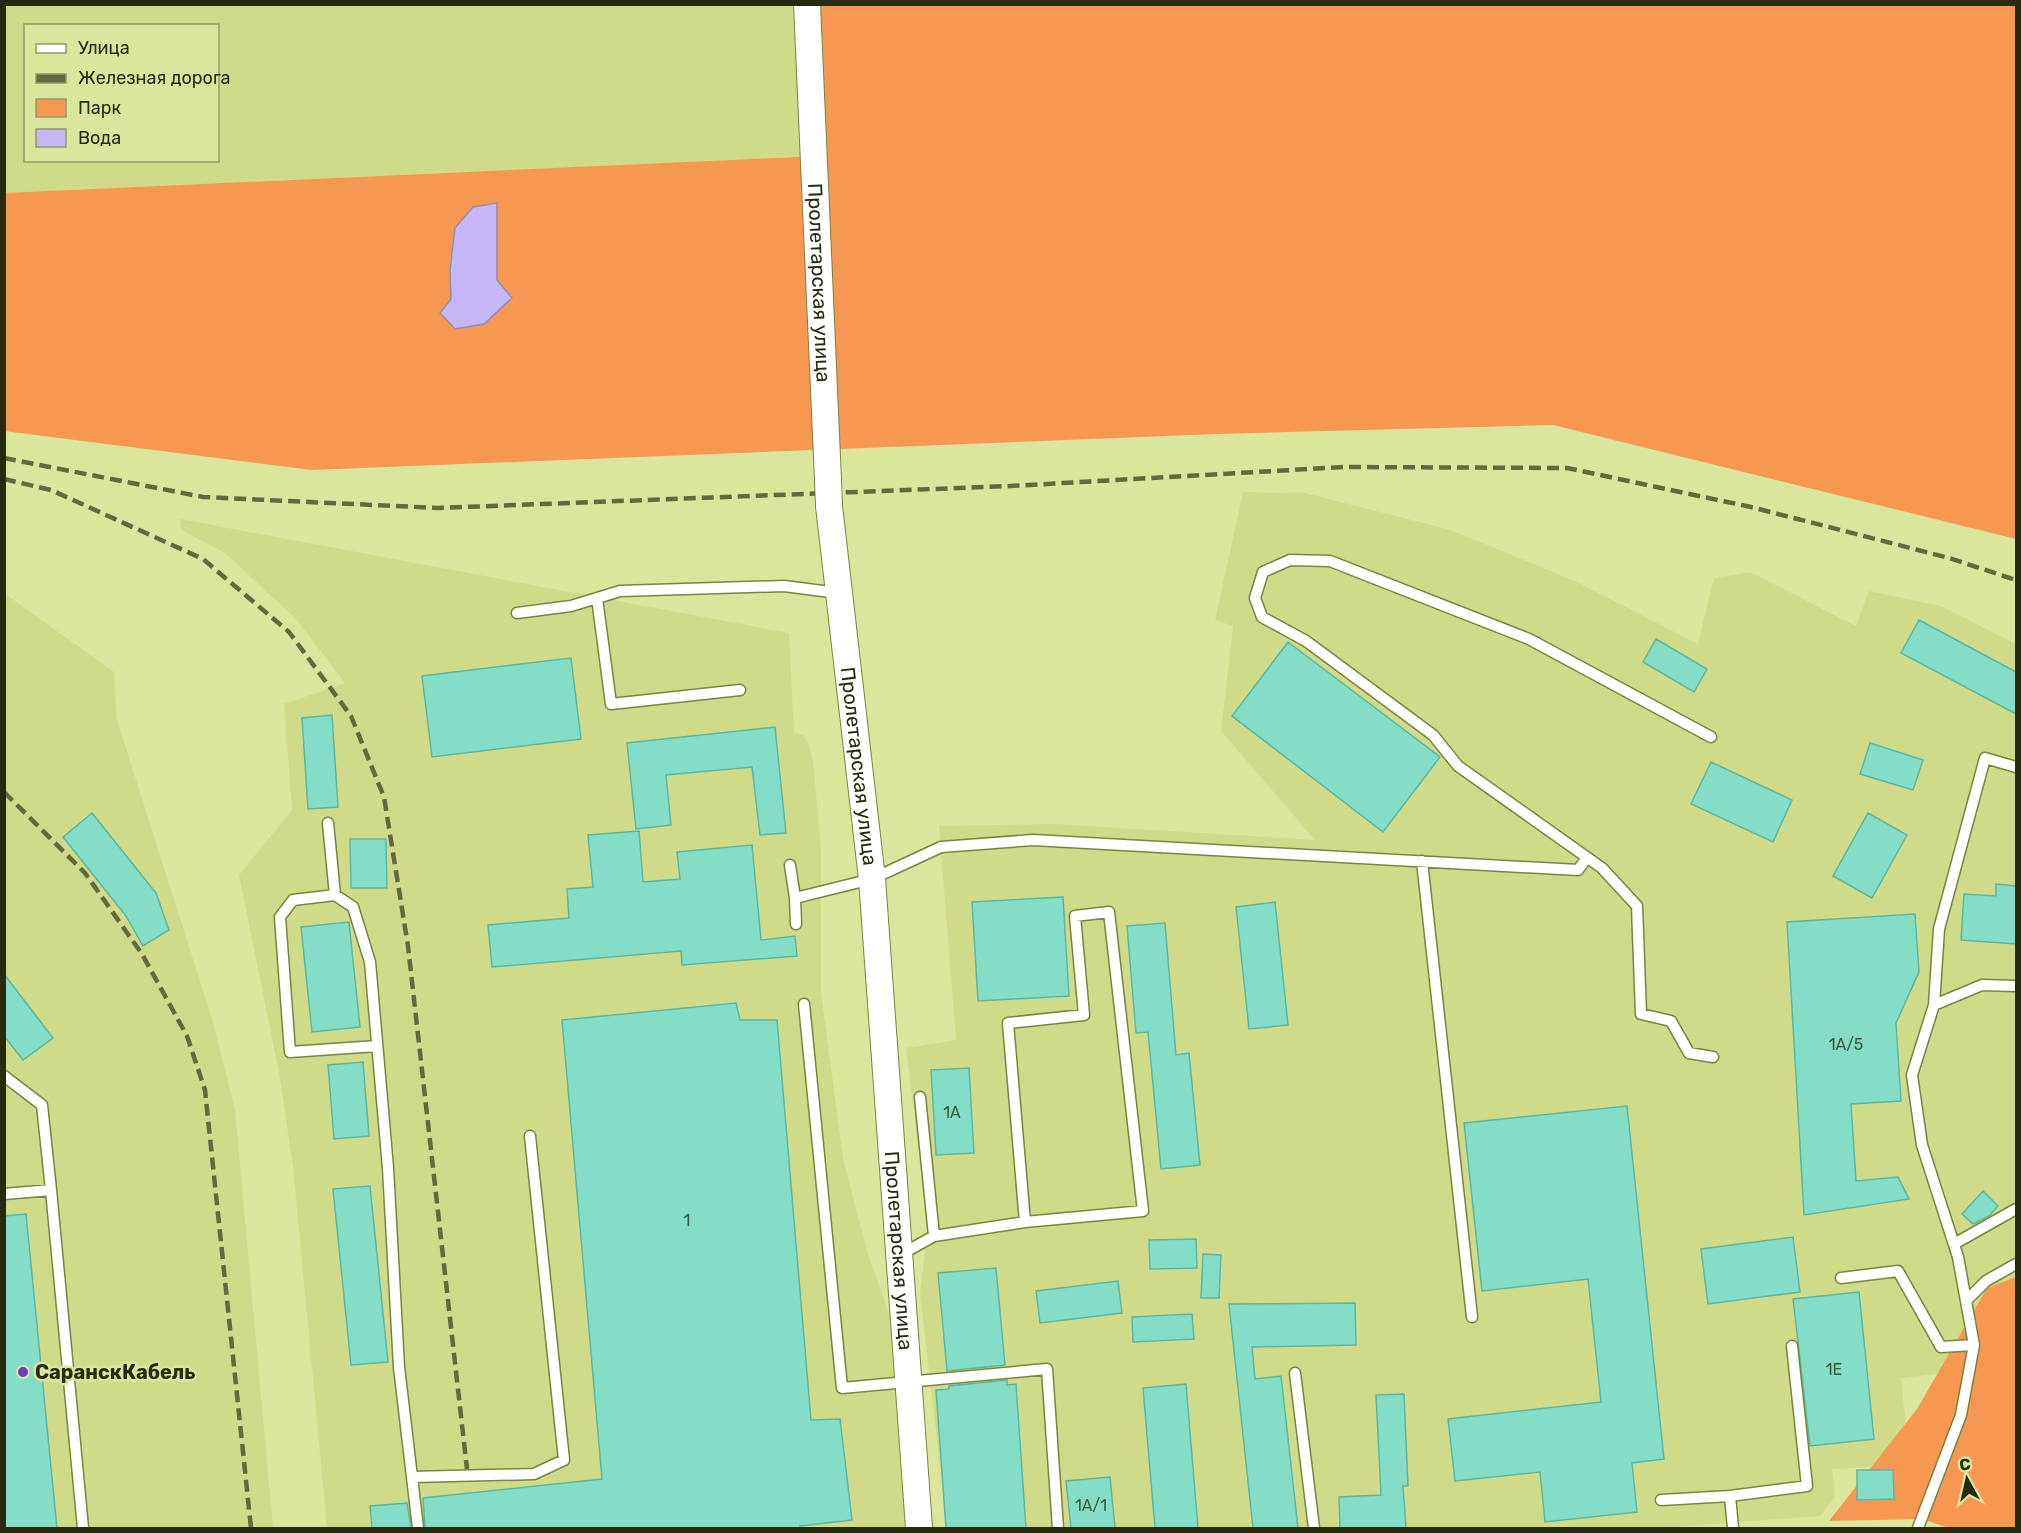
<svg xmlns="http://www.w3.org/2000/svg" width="2021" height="1533" viewBox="0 0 2021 1533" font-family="Rubik,sans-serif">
  <rect width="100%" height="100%" fill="#dbe69d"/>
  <path fill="#d0db8a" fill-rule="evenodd" d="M4,5H811L819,156L5,193ZM26,26H218V160H26Z
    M1243,492L1305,493L1451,530L1577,582L1698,644L1714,578L1750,572L1856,626L1869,591L1941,606L2016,644V1365L1901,1378L1910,1465L1832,1469L1835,1497L1820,1516L1659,1528H947L920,1293L928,1227L906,1048L956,1040L939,826L1054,824L1315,840L1221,731L1233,626L1215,620Z
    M180,519L789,633L794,733L803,735L809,744L813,761L821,847V992L843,1158L867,1251L891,1319L911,1528H327L293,1167L280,1078L239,875L292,810L284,704L345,683L296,619L225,553L181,530Z
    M4,593L114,672L117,720L213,1022L235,1109L273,1528H5Z"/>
  <path fill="#f79852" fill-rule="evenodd" d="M811,5H2016V539L1553,425L1217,434L312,470L4,431V193L819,156ZM451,299L455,329L441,313Z
    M2016,1277V1528H1949L1922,1519L1829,1521L1917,1409L1987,1288Z"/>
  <path fill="#c5b6f5" stroke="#968cb0" stroke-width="1.5" d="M497,203V280L512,298L484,324L455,329L440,313L451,299L450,270L455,228L473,207Z"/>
  <path fill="#84ddc6" stroke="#5db7a0" stroke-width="1.5" d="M1919,620L2016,672V714L1901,653Z
    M1656,639L1707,669L1694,692L1643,662Z
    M1288,642L1440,757L1383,832L1232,716Z
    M571,658L581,739L432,757L422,676Z
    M332,715L338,807L308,809L302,718Z
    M775,727L786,833L760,835L752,767L666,775L671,825L636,829L627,743Z
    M1870,743L1923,760L1913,790L1860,774Z
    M1711,762L1792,800L1773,842L1691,804Z
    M92,813L156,893L169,930L143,946L126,916L63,837Z
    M1868,813L1907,835L1872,898L1833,876Z
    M639,831L643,882L680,879L677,852L752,845L761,940L795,936L797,956L682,965L681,951L492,967L488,925L569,918L567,889L593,887L588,835Z
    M350,839H386L387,888H351Z
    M1996,884L2016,886V944L1961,940L1964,894L1996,896Z
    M1063,897L1069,996L978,1001L972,902Z
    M1275,902L1288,1025L1249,1029L1236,907Z
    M1915,914L1919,972L1896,1023L1901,1101L1851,1104L1856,1181L1898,1177L1909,1199L1804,1215L1787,922Z
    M349,922L360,1027L312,1032L301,927Z
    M1165,923L1176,1055L1189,1053L1200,1165L1161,1169L1148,1032L1136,1033L1127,926Z
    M4,974L53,1038L23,1060L4,1036Z
    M736,1003L740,1020H777L811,1420L840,1419L852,1520L800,1526V1528H425L423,1498L602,1479L562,1020Z
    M363,1062L369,1136L334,1139L328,1065Z
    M969,1068L974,1153L936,1155L931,1070Z
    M1627,1106L1664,1459L1632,1463L1637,1512L1545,1522L1540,1472L1455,1481L1448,1419L1601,1402L1588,1279L1482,1291L1464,1123Z
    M370,1186L388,1362L351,1365L333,1189Z
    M1983,1191L1998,1206L1989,1216L1973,1224L1962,1214Z
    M26,1214L57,1528H4V1216Z
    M1793,1237L1800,1292L1708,1304L1701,1249Z
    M1196,1239L1197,1268L1150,1269L1149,1240Z
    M1203,1254L1221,1255L1219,1298H1201Z
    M996,1268L1005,1365L947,1371L938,1273Z
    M1118,1281L1122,1313L1040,1323L1036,1291Z
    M1859,1292L1874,1439L1810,1446L1793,1299Z
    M1355,1303L1356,1345L1252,1347L1255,1379L1281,1376L1298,1528H1253L1229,1304Z
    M1192,1314L1194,1339L1133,1342L1132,1317Z
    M1007,1380V1385L1016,1384L1026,1528H946L936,1390L949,1389V1386Z
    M1186,1384L1198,1528H1155L1143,1388Z
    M1404,1394L1408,1486H1403L1406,1528H1340L1339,1497L1381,1495L1376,1395Z
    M1857,1470H1893L1894,1499L1857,1500Z
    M1110,1477L1115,1528H1071L1066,1481Z
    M407,1503L411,1528H372L370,1506Z"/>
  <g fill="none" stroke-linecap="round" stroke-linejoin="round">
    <g stroke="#7b833e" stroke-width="13">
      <path id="service" d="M597,598L611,704L740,690
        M517,613L571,606L620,591L784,586L838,593
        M1711,737L1529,639L1330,561L1290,560L1263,572L1255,598L1262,617L1306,641L1433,735L1458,766L1602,868L1637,906L1641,1014L1671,1021L1689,1053L1713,1057
        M328,823L335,895
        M1422,861L1472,1317
        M790,865L795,898L872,879L941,847L1033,840L1578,870L1586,859
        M795,898L796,924
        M804,1004L842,1388L1047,1369L1058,1528
        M1934,1005L1982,985L2016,986
        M377,1046L290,1052L280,917L293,900L335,895L353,907L370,962L388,1168L399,1367L418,1528
        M4,1076L42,1105L51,1190
        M4,1194L51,1190L83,1528
        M934,1236L1025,1222L1008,1023L1084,1015L1075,916L1109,912L1143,1211L1025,1222
        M1954,1244L2016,1209
        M900,1255L934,1236L920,1097
        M1841,1278L1898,1271L1941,1347L1974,1345
        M1966,1301L1986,1281L2016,1264
        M1295,1373L1314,1528
        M412,1477L534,1474L564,1460L530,1136
        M1661,1500L1730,1496
        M1733,1528L1730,1496L1807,1486L1792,1346
        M1918,1528L1961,1415L1974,1345L1958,1257L1922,1145L1912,1075L1934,1005L1939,929L1985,758L2016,767"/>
    </g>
    <g stroke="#7b833e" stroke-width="28">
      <g id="tertiary">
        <path id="s1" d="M807,4L828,480"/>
        <path id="s2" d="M829,506L872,879L919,1528"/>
      </g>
    </g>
    <use href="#service" stroke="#fff" stroke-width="10"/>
    <use href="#tertiary" stroke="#fff" stroke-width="26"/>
    <path stroke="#63693e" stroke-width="4.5" stroke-dasharray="12 6" stroke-linecap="butt" d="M4,458L203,497L438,508L1011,486L1344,467L1567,468L1751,507L1949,558L2016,580
      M4,479L51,490L203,559L289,632L351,716L384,797L408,946L467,1469
      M4,792L85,873L142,954L187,1036L205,1090L251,1528"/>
    <g stroke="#7b833e" stroke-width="28" stroke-linecap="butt">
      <path id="tertiary-bridge" d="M828,480L829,506"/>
    </g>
    <use href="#tertiary-bridge" stroke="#fff" stroke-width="26"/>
  </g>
  <circle fill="#6c42ba" stroke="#dbe69d" stroke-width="2" cx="23" cy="1372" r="6"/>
  <g text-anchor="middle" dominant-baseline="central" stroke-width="5" stroke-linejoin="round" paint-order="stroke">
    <g font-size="16" fill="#3e583c">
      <text x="1846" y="1044">1А/5</text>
      <text x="952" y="1112">1А</text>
      <text x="687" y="1220">1</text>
      <text x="1834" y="1369">1Е</text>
      <text x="1091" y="1505">1А/1</text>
    </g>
    <g font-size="20" fill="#272b0e" stroke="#dbe69d">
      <text stroke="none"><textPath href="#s1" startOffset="279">Пролетарская улица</textPath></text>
      <text stroke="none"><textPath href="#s2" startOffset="262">Пролетарская улица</textPath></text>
      <text stroke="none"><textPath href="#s2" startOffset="748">Пролетарская улица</textPath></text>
    </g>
    <g font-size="20" font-weight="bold" fill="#272b0e" stroke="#dbe69d" text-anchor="start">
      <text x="35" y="1372">СаранскКабель</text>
    </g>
  </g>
  <rect width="2021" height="1533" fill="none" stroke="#272b0e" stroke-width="12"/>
  <rect x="24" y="24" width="195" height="138" fill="#dbe69d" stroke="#939b64" stroke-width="1.5"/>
  <rect x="36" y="44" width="30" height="9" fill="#ffffff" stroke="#939b64" stroke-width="1.5"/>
  <text x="78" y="54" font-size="18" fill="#272b0e">Улица</text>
  <rect x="36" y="74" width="30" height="9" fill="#63693e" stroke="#939b64" stroke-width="1.5"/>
  <text x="78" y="84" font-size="18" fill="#272b0e">Железная дорога</text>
  <rect x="36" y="99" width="30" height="18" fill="#f79852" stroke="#939b64" stroke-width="1.5"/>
  <text x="78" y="114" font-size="18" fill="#272b0e">Парк</text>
  <rect x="36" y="129" width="30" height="18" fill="#c5b6f5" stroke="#939b64" stroke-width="1.5"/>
  <text x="78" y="144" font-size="18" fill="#272b0e">Вода</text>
  <g transform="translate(1967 1479) rotate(352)" stroke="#dbe69d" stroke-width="4.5" paint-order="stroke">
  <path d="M0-4.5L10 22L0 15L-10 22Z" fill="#272b0e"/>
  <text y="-9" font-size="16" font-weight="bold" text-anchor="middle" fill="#272b0e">С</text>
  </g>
</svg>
